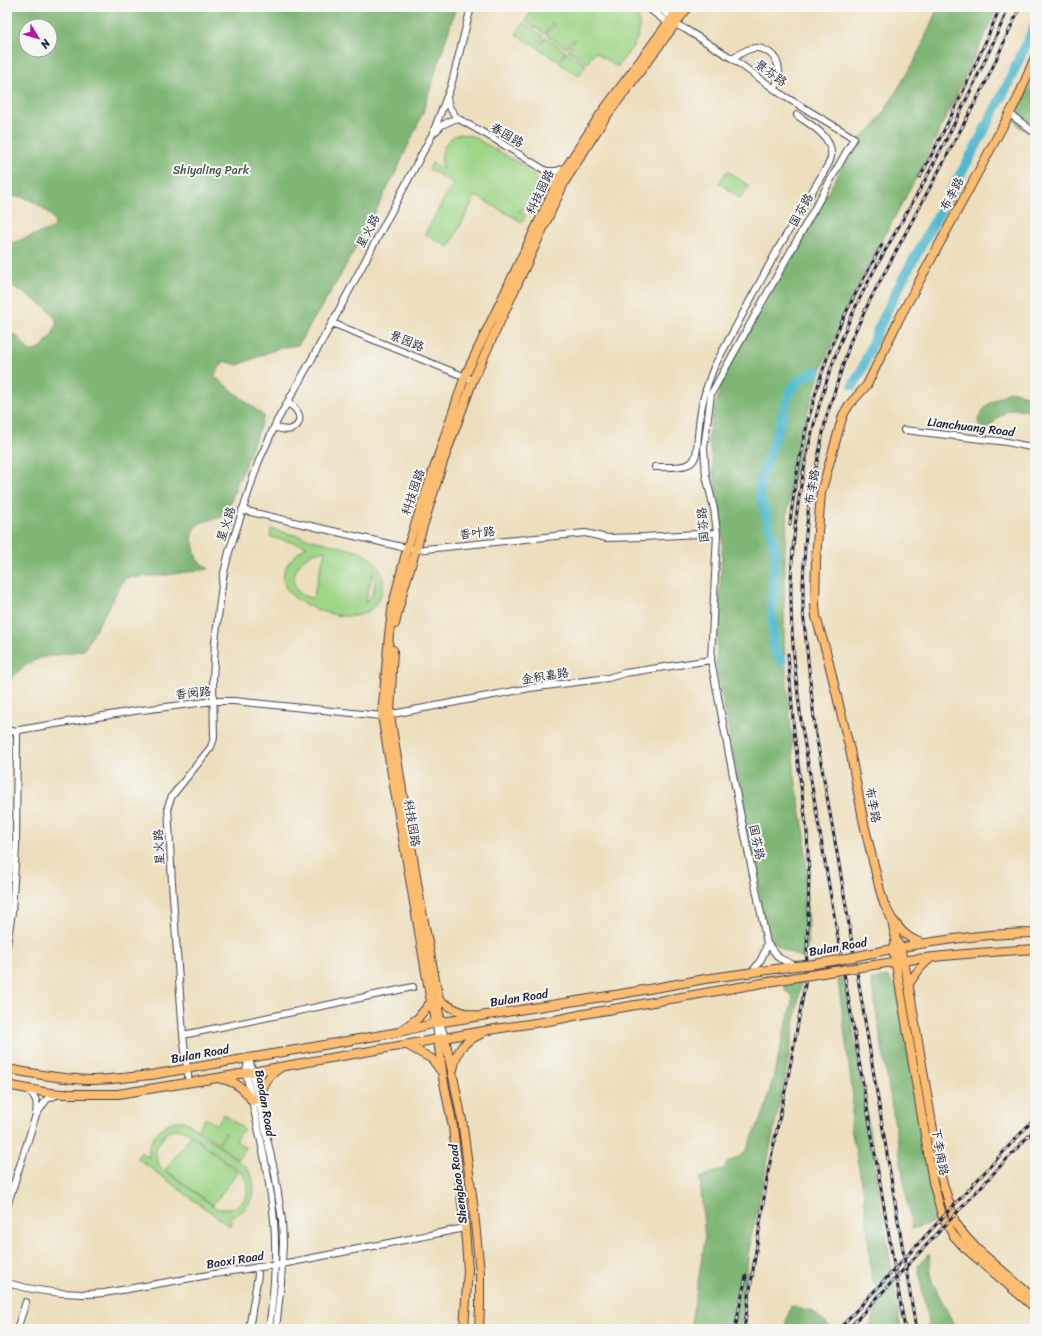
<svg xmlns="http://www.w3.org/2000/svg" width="1042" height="1336" viewBox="0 0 1042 1336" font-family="Sriracha,'LXGW WenKai TC',sans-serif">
  <rect width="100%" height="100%" fill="#f6f6f2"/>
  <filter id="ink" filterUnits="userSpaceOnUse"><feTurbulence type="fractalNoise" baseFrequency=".025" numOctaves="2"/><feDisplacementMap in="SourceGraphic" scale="8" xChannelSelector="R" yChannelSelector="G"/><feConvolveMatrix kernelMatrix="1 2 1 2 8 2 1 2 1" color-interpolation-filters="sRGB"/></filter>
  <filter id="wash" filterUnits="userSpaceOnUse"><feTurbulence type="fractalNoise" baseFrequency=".012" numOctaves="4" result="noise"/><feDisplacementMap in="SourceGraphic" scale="16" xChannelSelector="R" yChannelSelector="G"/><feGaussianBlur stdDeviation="0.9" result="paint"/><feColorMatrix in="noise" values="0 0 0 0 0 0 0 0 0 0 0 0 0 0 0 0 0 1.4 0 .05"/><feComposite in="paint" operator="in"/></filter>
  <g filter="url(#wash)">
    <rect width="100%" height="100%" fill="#eddfbd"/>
    <path fill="#9fd587" stroke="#607c61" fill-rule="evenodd" d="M534,7H629C653,28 631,49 617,67L595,52L587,63L568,50L575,39L574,38L566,48L546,35L554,24L552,23L545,34L525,21Z
      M524,23L543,36L536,47L516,34Z
      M545,37L565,51L558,61L538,48Z
      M566,52L586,65L579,76L559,63Z
      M459,134L472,136L531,170C545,186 539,205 519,211L526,215L522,222L476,196L449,247L425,234L453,183L429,169L432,163L443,168C439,154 444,139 459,134Z
      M727,171L749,186L740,198L719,183Z
      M271,529L360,552C372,558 383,567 383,582C383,601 371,615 352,616C333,618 288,603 284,583C280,566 296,554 307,546L270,537ZM325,551L313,598C280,595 294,551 325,551ZM373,573C377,585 374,595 365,603Z
      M224,1114L244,1129L235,1140L246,1148L238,1159L218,1144L227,1133L226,1132L217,1143L198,1128L206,1118L216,1125Z
      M174,1121H183L191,1125L246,1167C262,1186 252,1213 228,1217L232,1221L229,1226L137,1158L141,1152L149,1158C147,1141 158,1127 174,1121ZM177,1129L186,1131L243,1174C257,1195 238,1214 216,1208L160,1167L156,1155V1148L166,1133L172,1130Z
      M191,1136L238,1172L213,1205L165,1170Z"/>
    <path fill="#7fb674" stroke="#506c58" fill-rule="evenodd" d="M7,7H456L422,115L396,172L373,216L335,285L298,345L279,348L238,365L224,361L214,376L264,416L225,516L202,522L195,527L192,539L197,560L209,569L165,575L125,578L84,650C49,658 32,652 7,684V332L17,336L28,350C37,353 40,349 46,342C50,337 58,328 56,320C55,310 17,289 7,283V245L53,228L55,223C54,214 32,200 23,197C19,196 12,197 7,197ZM26,26H50V50H26Z
      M938,7H998L923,165L855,290L825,359L810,404L798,453L788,507L785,552L784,645L795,778L805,836L808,935L807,956L804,958C777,948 772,946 764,917L716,665L723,536L708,435L723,377L857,141L875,126L896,92L917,56Z
      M1035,77V136L1019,127L1015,119L1018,110Z
      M1010,391L1035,397V412C1028,411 1020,408 1013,409C1003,410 994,424 986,429C980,428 979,425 978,419L987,405Z
      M888,977L899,992L937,1221L912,1229L871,980Z
      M845,978L901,1329H865L870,1327L876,1311L878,1288L872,1282L864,1194L851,1128L853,1097L838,980Z
      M802,979L787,1067L749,1250L740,1329H690L705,1240L700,1178L725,1168L727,1163L745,1153L765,1110L793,998L790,993L786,992L784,982Z
      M929,1254L932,1281L956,1329H929L918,1266Z
      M791,1306L813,1311L831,1329H784Z"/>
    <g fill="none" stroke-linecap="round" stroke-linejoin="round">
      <path stroke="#50b9cd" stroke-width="10" d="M853,385L860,374L876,334L901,282L975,148L1006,88L1035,25
        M782,661L774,649L772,606L775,551L773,539L760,495L761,478L778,430L790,391L800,379L817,371"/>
    </g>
  </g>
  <g filter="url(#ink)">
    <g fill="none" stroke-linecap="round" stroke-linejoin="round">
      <g stroke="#403e4e" stroke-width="8">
        <path id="minor" d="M647,7L668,23L675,24L685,29L733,59L784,96L854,138L711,394L704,448L706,476L714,509L717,533L711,660L740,812L767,943C765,955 759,963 752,972
          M658,7L672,18L673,21
          M733,59C738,55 743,51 750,49C764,45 778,56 779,70C780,77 777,83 775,89
          M447,98L449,107L457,118L496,140L546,171L552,178L554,190
          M1010,114L1035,133
          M435,132L442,125L457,118
          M546,171H556L565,168
          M332,323L473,380
          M275,427C298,438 310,414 287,403
          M904,430L1007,442L1035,448
          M655,467C664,467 682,468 689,464C698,460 697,445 698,436C700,409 704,392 714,367L779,247L825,170C827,166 831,161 831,156C833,136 810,125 797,115
          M242,510L415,550L585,533L607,538L643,537L717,533
          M7,732L134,711L214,701H234L382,716L530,688L608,678L625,673L711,660
          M767,943L779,958L796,966
          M7,945L12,912L16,848L17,731
          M440,1022L445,1038
          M436,1023L438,1040
          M183,1035L413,987
          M249,1058L275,1174L282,1220L283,1243L281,1282L276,1329
          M248,1060L246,1073C256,1121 269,1170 274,1220C277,1256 274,1293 269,1329
          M189,1083L183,1035L172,883L168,806L172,796L211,747L214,738L213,680L215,642L223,577L229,552L258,463L277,421L332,323L432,135L451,86L471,7
          M28,1090C36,1097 38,1102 36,1113
          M7,1206L36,1115L47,1099L59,1094
          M7,1283C39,1292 71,1296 104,1293L232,1271L282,1264L465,1228
          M17,1329L26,1302
          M249,1329L258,1275L257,1267"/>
      </g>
      <g stroke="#403e4e" stroke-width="10">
        <path id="major" d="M1035,57L1018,98L899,319L867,385L849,405L843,415L821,493L816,558L815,605L816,617L826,651L850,750L864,824L880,890L884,904L891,917L896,939L893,949L897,970L933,1182L942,1215L953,1235L965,1248L1035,1308
          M395,624L403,591L443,462L473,380L565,181L605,118L688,7
          M393,650L390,715L420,901L439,1000L438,1009L440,1018
          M893,920C901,931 908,939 922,943
          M896,939L900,948L907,976L941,1177L955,1222L965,1236L977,1249L1035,1299
          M872,953C925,942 980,933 1035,933
          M814,964L833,961
          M874,965C928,956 981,952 1035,949
          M817,974L834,971
          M909,984C915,974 921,965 931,958
          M439,1000C450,1007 460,1013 473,1015
          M436,1023L434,1011L431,1002L382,716L389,635L393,604L407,549L465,376L560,177L600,115L680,7
          M403,1029L418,1018L431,1002
          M445,1038L462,1120L473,1203L480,1272V1307L479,1329
          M438,1040L443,1078L453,1127L465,1228L468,1270L464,1329
          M407,1045L432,1059L441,1071
          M7,1069C34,1074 62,1079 90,1080C110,1080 131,1077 151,1075L399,1032L436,1023L621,994L705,979L796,966
          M453,1070C457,1049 462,1043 481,1034
          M221,1079C235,1081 245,1089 252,1101
          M7,1085L44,1092L60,1094H118L217,1078L495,1029L555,1020L584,1014L797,977
          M259,1099C262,1087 268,1075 280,1068"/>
      </g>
      <use href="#minor" stroke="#fff" stroke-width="6"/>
      <use href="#major" stroke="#fcbd6f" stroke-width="8"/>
      <g stroke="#22223b" stroke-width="3">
        <path id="rail" d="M920,177C949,122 977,65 1000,7
          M790,524C797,459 812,393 837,332C850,302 866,274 882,245
          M735,1329L746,1276
          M744,1329L768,1172L789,1072L805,985L807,952L809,875L807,832L794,732L788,654
          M839,1329L1035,1118
          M848,1329L1035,1129
          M905,1329L802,728C796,680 790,631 791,582C794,499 812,415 842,338C863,285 895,234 923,184C954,126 983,67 1009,7
          M916,1329L839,864L815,729L803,611V582L805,545L809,502L826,418L851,340L870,300L985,84L1020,7"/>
      </g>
      <use href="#rail" stroke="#f6f6f2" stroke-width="1.5" stroke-dasharray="4.5" stroke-linecap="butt"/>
      <g stroke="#403e4e" stroke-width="10" stroke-linecap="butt">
        <path id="major-bridge" d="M833,961L872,953
          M796,966L814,964
          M834,971L874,965
          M797,977L817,974"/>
      </g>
      <use href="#major-bridge" stroke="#fcbd6f" stroke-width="8"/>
    </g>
  </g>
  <g text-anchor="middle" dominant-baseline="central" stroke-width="4" stroke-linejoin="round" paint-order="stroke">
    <g font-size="12" fill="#22223b" stroke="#f6f6f2">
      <text transform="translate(771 73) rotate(36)">景芬路</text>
      <text transform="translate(507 135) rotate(30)">春园路</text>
      <text transform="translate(540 192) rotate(-64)">科技园路</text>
      <text transform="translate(952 194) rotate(-62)">布李路</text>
      <text transform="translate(801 210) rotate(-61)">国芬路</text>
      <text transform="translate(368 231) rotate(-62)">星火路</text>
      <text transform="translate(407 341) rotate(22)">景园路</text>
      <text transform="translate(971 427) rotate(7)">Lianchuang Road</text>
      <text transform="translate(812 487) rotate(-80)">布李路</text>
      <text transform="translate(413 492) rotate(-71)">科技园路</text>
      <text transform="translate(226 524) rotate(-72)">星火路</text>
      <text transform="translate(703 525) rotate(-95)">国芬路</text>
      <text transform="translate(477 533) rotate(-6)">香叶路</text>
      <text transform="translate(545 676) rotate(-9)">金积嘉路</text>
      <text transform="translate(193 693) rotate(-6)">香阅路</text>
      <text transform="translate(873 805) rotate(79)">布李路</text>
      <text transform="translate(412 823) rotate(81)">科技园路</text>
      <text transform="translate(757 842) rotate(78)">国芬路</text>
      <text transform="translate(159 847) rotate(-93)">星火路</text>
      <text transform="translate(838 947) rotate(-10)">Bulan Road</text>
      <text transform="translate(519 998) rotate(-9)">Bulan Road</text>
      <text transform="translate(200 1054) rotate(-10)">Bulan Road</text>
      <text transform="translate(265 1103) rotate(80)">Baodan Road</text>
      <text transform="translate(940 1152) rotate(80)">下李南路</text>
      <text transform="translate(458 1184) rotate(-97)">Shengbao Road</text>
      <text transform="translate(235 1260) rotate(-9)">Baoxi Road</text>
    </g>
    <g font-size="12" fill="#485852" stroke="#f6f6f2">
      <text x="211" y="170">Shiyaling Park</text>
    </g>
  </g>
  <rect width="1042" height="1336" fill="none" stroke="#f6f6f2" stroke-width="24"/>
  <g transform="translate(38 38) rotate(128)"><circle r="19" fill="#f6f6f2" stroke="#a1a1a9"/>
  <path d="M0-3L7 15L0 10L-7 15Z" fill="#b5179e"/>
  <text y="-6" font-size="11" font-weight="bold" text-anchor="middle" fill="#22223b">N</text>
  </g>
</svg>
